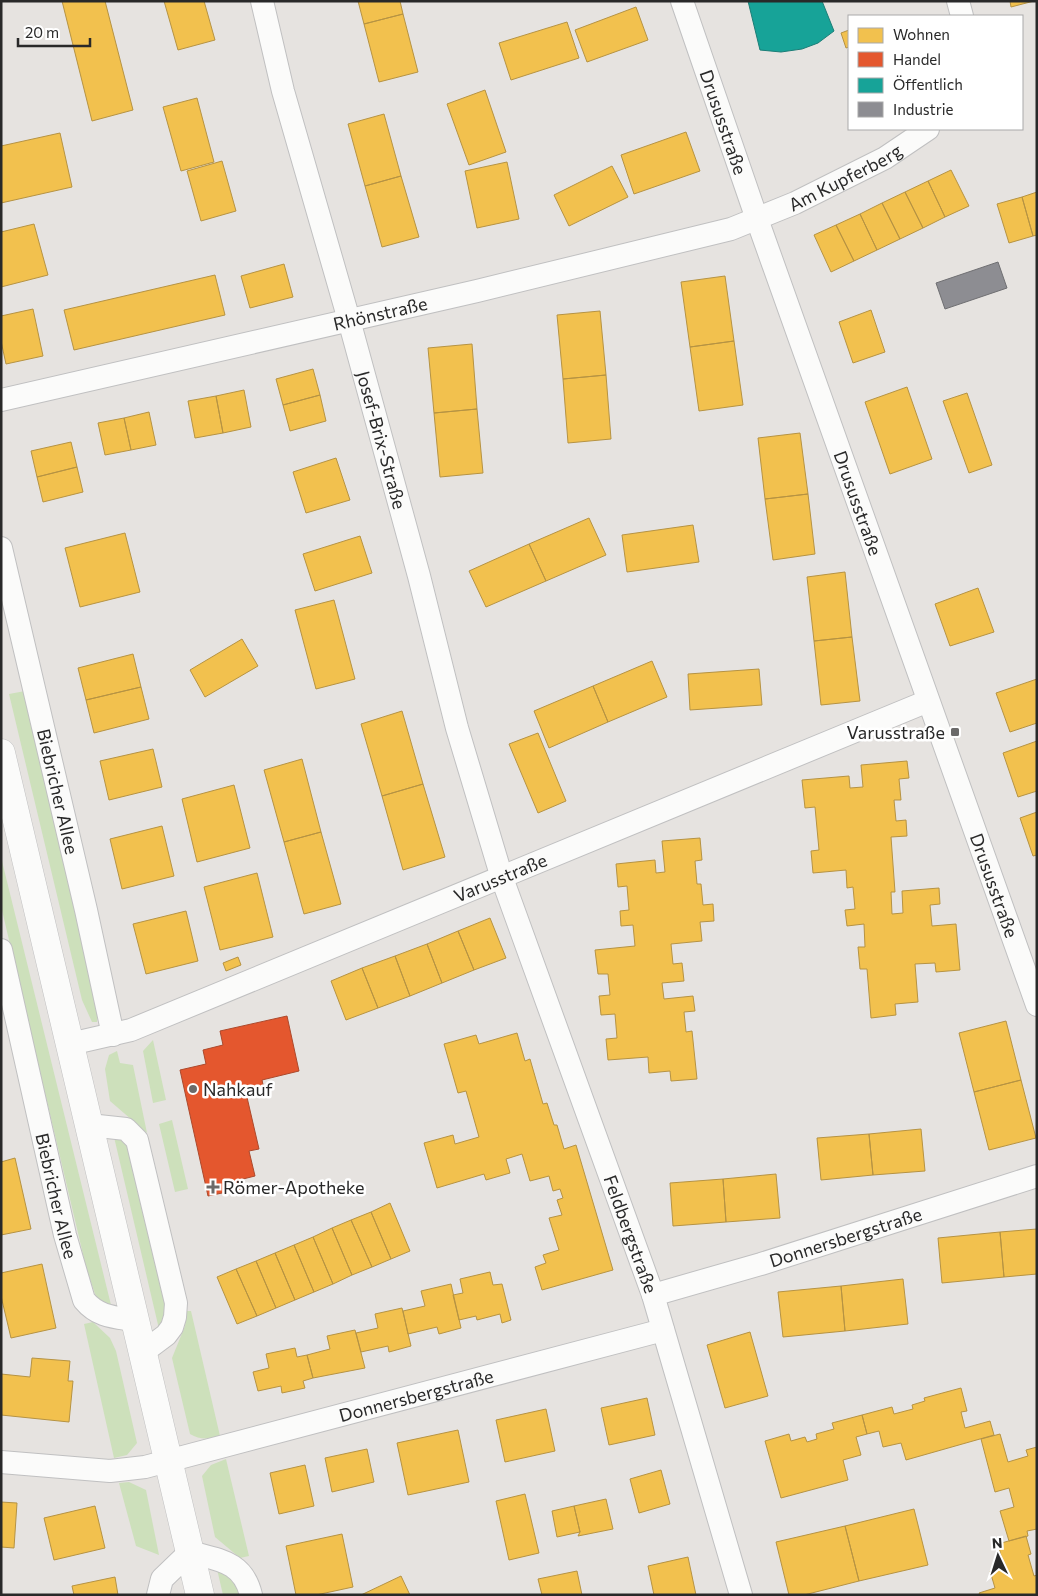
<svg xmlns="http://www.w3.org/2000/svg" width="1038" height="1596" viewBox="0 0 1038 1596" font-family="Commissioner,sans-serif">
  <rect width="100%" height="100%" fill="#e6e3e0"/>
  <path fill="#cde0bb" d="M25,691L99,1002L97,1022H92L82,1000L9,694Z
    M1,857L111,1305L102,1304L95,1294L86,1267L1,906Z
    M153,1040L166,1100L153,1103L143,1051Z
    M117,1051L120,1063L133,1065L147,1133L110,1101L105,1069L109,1055Z
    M172,1120L188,1189L175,1192L159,1124Z
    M115,1133L136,1150L167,1315L159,1329L114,1137Z
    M187,1311H191L220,1436C209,1439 200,1440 190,1434L172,1358L185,1326Z
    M93,1322L110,1338L116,1351L137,1443L127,1455L114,1458L84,1324Z
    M226,1459L249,1556L240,1558L215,1537L202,1476L211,1465Z
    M129,1482L146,1490L159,1555L136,1546L119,1483Z
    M217,1569L236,1582L241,1595H223Z"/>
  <path fill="#f2c14e" stroke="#b69343" d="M62,1H105L133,110L92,121Z
    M164,1H204L215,40L178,50Z
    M358,1H400L403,14L364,24Z
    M1010,1H1034L1011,7Z
    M636,7L648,40L587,62L575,30Z
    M403,14L418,72L379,82L364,24Z
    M567,22L579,58L511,80L499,43Z
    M849,30V47L846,48L841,33Z
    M485,90L506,152L469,165L447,104Z
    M197,98L214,162L181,171L163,107Z
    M384,114L401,176L365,186L348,124Z
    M686,132L700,171L634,194L621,155Z
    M60,133L72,187L1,203V146Z
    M222,161L236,211L201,221L187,171Z
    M507,162L519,219L477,228L465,171Z
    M612,166L628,197L569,226L554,195Z
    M951,170L969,206L945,217L928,181Z
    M401,176L419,237L382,247L365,186Z
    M928,181L945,217L923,228L905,192Z
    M905,192L923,228L900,239L882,203Z
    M1037,192V235L1033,236L1022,197Z
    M1022,197L1033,236L1009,243L997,204Z
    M882,203L900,239L877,250L860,214Z
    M860,214L877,250L854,261L836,225Z
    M34,224L48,275L1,287V232Z
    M836,225L854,261L831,272L814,235Z
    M284,264L293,297L250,308L241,276Z
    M215,275L225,315L74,350L64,310Z
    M725,276L734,341L690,347L681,282Z
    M33,309L43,356L6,364L1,341V316Z
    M871,310L885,352L853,363L839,322Z
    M600,311L606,375L563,379L557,315Z
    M734,341L743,405L699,411L690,347Z
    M472,344L477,409L434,413L428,348Z
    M313,369L320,395L283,405L276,379Z
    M606,375L611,439L568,443L563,379Z
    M907,387L932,459L890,474L865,402Z
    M244,390L251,427L223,433L216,396Z
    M967,393L992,465L969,473L943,401Z
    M320,395L326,421L290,431L283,405Z
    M216,396L223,433L195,438L188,401Z
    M477,409L483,473L440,477L434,413Z
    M149,412L156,445L131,450L124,418Z
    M124,418L131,450L105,455L98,423Z
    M800,433L808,494L765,499L758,438Z
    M71,442L77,467L37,477L31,451Z
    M336,458L350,500L306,513L293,472Z
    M77,467L83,492L43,502L37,477Z
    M808,494L815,554L773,560L765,499Z
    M589,518L606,555L546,581L529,544Z
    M693,525L699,562L627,572L622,535Z
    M125,533L140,592L80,607L65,548Z
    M360,536L372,573L315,591L303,554Z
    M529,544L546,581L486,607L469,571Z
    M845,572L852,637L814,641L807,577Z
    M978,588L994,632L950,646L935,604Z
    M334,600L355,679L316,689L295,610Z
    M852,637L860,701L821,705L814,641Z
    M242,639L258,666L205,697L190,670Z
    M133,654L141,687L86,700L78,668Z
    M652,661L667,697L608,722L593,686Z
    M759,669L762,705L690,710L688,674Z
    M1037,679V723L1010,732L996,693Z
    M593,686L608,722L549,748L534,711Z
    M141,687L149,719L94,733L86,700Z
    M402,711L423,784L382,796L361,724Z
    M538,733L566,801L538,813L509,744Z
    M1037,741V791L1018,797L1003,753Z
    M153,749L162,787L109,800L100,761Z
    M302,759L321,832L284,842L264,770Z
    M907,761L909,778L899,779L901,800H894L896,821L906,820L907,836L891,837L895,892H891L892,914L903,913L902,891L939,888L940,904L930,905L932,926L956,924L960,970L936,972L935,963L915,964L918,1002L895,1004L896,1015L871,1018L867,969H860L858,947H865L864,924L847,926L845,910L855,909L853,887L847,888L846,870L813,873L811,851L819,850L815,807L805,808L802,780L849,776L850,788L863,787L861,765Z
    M423,784L445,857L403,870L382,796Z
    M234,785L250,848L197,862L182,799Z
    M1037,812V855L1033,856L1020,818Z
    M162,826L174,876L122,889L110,839Z
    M321,832L341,904L304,914L284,842Z
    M700,838L702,860L695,861L697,884H701L703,905L713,904L714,921L700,922L702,941L671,944L673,964L682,963L684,981L662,983L664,999L693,996L695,1011L684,1012L686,1032L692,1031L697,1079L671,1081L670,1071L649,1073L648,1057L608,1060L606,1039L617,1038L615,1014L601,1015L599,996L610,995L608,974H598L595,950L635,946L633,925L621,926L620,911L629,910L627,886L618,887L616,864L655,860L656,873L665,872L662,841Z
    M257,873L273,937L220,950L204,887Z
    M186,911L198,961L146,974L133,924Z
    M490,918L506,958L474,970L458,931Z
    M458,931L474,970L442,983L427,944Z
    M427,944L442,983L410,996L395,956Z
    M395,956L410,996L378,1008L362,968Z
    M238,957L241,965L226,971L223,963Z
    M362,968L378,1008L346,1020L331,981Z
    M1006,1021L1021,1080L974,1092L959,1033Z
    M517,1033L525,1061L530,1059L543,1104L547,1103L554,1125H557L564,1149L576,1145L613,1270L542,1290L535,1267L546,1263L543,1255L559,1250L549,1218L562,1215L557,1200L563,1198L560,1189L553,1191L549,1176L530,1181L522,1154L506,1159L510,1173L486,1180L484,1174L437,1188L424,1143L453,1135L455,1144L479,1137L466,1091L458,1093L444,1044L476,1035L479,1044Z
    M1021,1080L1036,1138L989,1150L974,1092Z
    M921,1129L925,1171L873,1175L869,1134Z
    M869,1134L873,1175L821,1180L817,1138Z
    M15,1158L31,1229L1,1235V1162Z
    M776,1174L780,1218L726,1222L723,1179Z
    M723,1179L726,1222L673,1226L670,1183Z
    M390,1203L410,1251L391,1259L371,1212Z
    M371,1212L391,1259L372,1267L351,1220Z
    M351,1220L372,1267L352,1275L332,1228Z
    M332,1228L352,1275L333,1284L313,1237Z
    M1037,1229V1274L1004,1277L1000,1232Z
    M1000,1232L1004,1277L942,1283L938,1238Z
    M313,1237L333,1284L314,1292L294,1245Z
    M294,1245L314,1292L295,1300L275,1253Z
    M275,1253L295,1300L276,1308L256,1261Z
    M256,1261L276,1308L257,1316L236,1269Z
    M42,1264L56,1328L11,1338L1,1296V1273Z
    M236,1269L257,1316L237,1324L217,1277Z
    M490,1272L493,1285L502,1284L511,1320L502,1323L500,1314L477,1320L476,1316L459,1320L453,1295L463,1293L460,1279Z
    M903,1279L908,1324L845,1331L841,1286Z
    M451,1284L461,1328L439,1334L437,1327L408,1334L403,1311L425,1306L421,1291Z
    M841,1286L845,1331L783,1337L778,1292Z
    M402,1308L411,1346L389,1352L388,1346L361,1352L356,1333L378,1328L375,1314Z
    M355,1330L365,1368L313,1378L307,1355L330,1349L327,1336Z
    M750,1332L768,1396L725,1408L707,1345Z
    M295,1348L297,1357L307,1355L313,1378L303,1381L305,1388L282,1393L281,1386L258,1391L253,1372L269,1368L266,1354Z
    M32,1358L70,1361L68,1381H73L69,1422L1,1415V1374L30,1377Z
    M961,1388L967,1411L961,1412L965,1428L990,1421L994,1435L906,1460L901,1443L883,1447L879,1431L867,1434L862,1415L892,1407L894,1414L913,1409L912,1405L925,1401L924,1398Z
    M647,1398L655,1435L609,1445L601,1408Z
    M546,1409L555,1451L505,1462L496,1420Z
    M862,1415L867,1434L856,1437L861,1455L843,1460L848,1480L781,1498L765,1441L789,1434L791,1441L805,1437L807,1442L817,1439L816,1434L834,1429L832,1423Z
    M458,1430L469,1482L408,1495L397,1443Z
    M1000,1434L1008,1462L1028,1456L1026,1450L1037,1447V1529L1027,1531L1028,1536L1009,1541L1000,1511L1014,1507L1009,1488L995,1492L981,1439Z
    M367,1449L374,1482L332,1492L325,1458Z
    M305,1465L314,1506L279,1514L270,1473Z
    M661,1470L670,1504L639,1513L630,1479Z
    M525,1494L539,1553L509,1560L496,1501Z
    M606,1499L613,1529L578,1536L580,1532L574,1506Z
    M1,1502L17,1503L14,1548L1,1547Z
    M95,1506L105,1548L54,1560L44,1518Z
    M574,1506L580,1532L557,1537L552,1511Z
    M914,1509L928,1565L859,1581L845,1526Z
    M845,1526L859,1581L804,1595H789L776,1542Z
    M342,1534L353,1587L316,1595H296L286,1546Z
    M1026,1536L1031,1554L1028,1555L1034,1576L1037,1575V1595H980L979,1593L995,1588L990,1571L1004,1567L998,1544Z
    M688,1557L696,1595H654L648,1566Z
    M577,1571L582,1595H542L538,1579Z
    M401,1576L410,1595H361Z
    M115,1577L118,1595H74L72,1586Z"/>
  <path fill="#e4572e" stroke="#ac492c" d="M287,1016L299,1071L262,1080L264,1089L246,1093L259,1149L249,1151L255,1176L239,1180L241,1189L208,1196L180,1070L206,1064L203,1050L223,1045L220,1031Z"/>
  <path fill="#17a398" stroke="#1c7e77" d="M748,1H822L834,31L818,43L802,49L781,52L760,50Z"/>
  <path fill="#8d8d92" stroke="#6f6f72" d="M998,262L1007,288L945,309L936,283Z"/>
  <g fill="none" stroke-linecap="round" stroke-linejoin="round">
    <g stroke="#c0c0c1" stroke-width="24">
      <g id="minor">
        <path id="s1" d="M262,1L283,91L349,320L419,576L457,728L502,878L653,1295L741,1595"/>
        <path id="s2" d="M682,1L757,219L1037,1005"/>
        <path d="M958,1L962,16"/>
        <path id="s3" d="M1,400L477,291L731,229L795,203L885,158L928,129"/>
        <path id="s4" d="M1,548L86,910L113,1035"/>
        <path id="s5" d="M1,950L65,1235L84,1300C98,1317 114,1317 134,1320"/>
        <path id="s6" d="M70,1044L131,1030L928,701"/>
        <path d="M89,1125L126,1129L137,1140L176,1303L175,1317L172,1327L166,1335L142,1353"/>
        <path id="s7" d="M653,1295L761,1264L1037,1176"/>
        <path id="s8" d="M1,1462L110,1471L145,1467L663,1330"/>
        <path d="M158,1595L162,1579L190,1552C218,1560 243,1561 251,1595"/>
      </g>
    </g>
    <g stroke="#c0c0c1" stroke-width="29">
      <path id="secondary" d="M1,753L200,1595"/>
    </g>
    <use href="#minor" stroke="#fbfbfa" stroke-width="22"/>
    <use href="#secondary" stroke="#fbfbfa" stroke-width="28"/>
  </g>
  <g fill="#6b6a69" stroke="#fff" stroke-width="2">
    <rect x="950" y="727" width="10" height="10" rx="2.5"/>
    <circle cx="193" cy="1089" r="5"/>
    <path d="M210.5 1179.5h5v5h5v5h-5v5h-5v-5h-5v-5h5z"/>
  </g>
  <g text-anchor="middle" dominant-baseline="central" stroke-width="5" stroke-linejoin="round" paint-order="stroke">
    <g font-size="18" fill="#292929" stroke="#fff">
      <text stroke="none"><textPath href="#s2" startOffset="128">Drususstraße</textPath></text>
      <text stroke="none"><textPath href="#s3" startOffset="875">Am Kupferberg</textPath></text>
      <text stroke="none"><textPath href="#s3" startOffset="389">Rhönstraße</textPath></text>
      <text stroke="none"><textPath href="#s1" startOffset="455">Josef-Brix-Straße</textPath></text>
      <text stroke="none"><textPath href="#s2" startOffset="532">Drususstraße</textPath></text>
      <text stroke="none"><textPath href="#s4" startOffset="250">Biebricher Allee</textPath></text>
      <text stroke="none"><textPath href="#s6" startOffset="462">Varusstraße</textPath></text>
      <text stroke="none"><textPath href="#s2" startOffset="938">Drususstraße</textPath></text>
      <text stroke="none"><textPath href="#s5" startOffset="252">Biebricher Allee</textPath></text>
      <text stroke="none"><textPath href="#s1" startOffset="1288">Feldbergstraße</textPath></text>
      <text stroke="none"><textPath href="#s7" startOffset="201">Donnersbergstraße</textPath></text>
      <text stroke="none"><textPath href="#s8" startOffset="425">Donnersbergstraße</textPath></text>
    </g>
    <g font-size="18" fill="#292929" stroke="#fff" text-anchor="start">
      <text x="945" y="732" text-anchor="end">Varusstraße</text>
      <text x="203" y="1089">Nahkauf</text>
      <text x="223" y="1187">Römer-Apotheke</text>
    </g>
  </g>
  <rect width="1038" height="1596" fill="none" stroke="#292929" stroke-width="5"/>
  <rect x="848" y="15" width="175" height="115" fill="#ffffff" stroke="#a9a9a9"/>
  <rect x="858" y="28" width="25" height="15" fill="#f2c14e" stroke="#a9a9a9"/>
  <text x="893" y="40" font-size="15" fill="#292929">Wohnen</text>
  <rect x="858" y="52" width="25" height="15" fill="#e4572e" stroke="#a9a9a9"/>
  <text x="893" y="65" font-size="15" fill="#292929">Handel</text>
  <rect x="858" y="78" width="25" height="15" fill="#17a398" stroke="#a9a9a9"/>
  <text x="893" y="90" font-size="15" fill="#292929">Öffentlich</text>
  <rect x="858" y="102" width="25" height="15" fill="#8d8d92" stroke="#a9a9a9"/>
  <text x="893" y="115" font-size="15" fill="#292929">Industrie</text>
  <g transform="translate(998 1556) rotate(356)" stroke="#ffffff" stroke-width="4" paint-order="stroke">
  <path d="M0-4L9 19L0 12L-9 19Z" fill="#292929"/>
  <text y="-8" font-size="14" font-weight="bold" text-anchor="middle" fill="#292929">N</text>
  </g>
  <path d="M18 38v8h72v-8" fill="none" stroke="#292929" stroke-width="2.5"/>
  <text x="25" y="38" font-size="15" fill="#292929" stroke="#ffffff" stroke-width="4" paint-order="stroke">20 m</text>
</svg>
